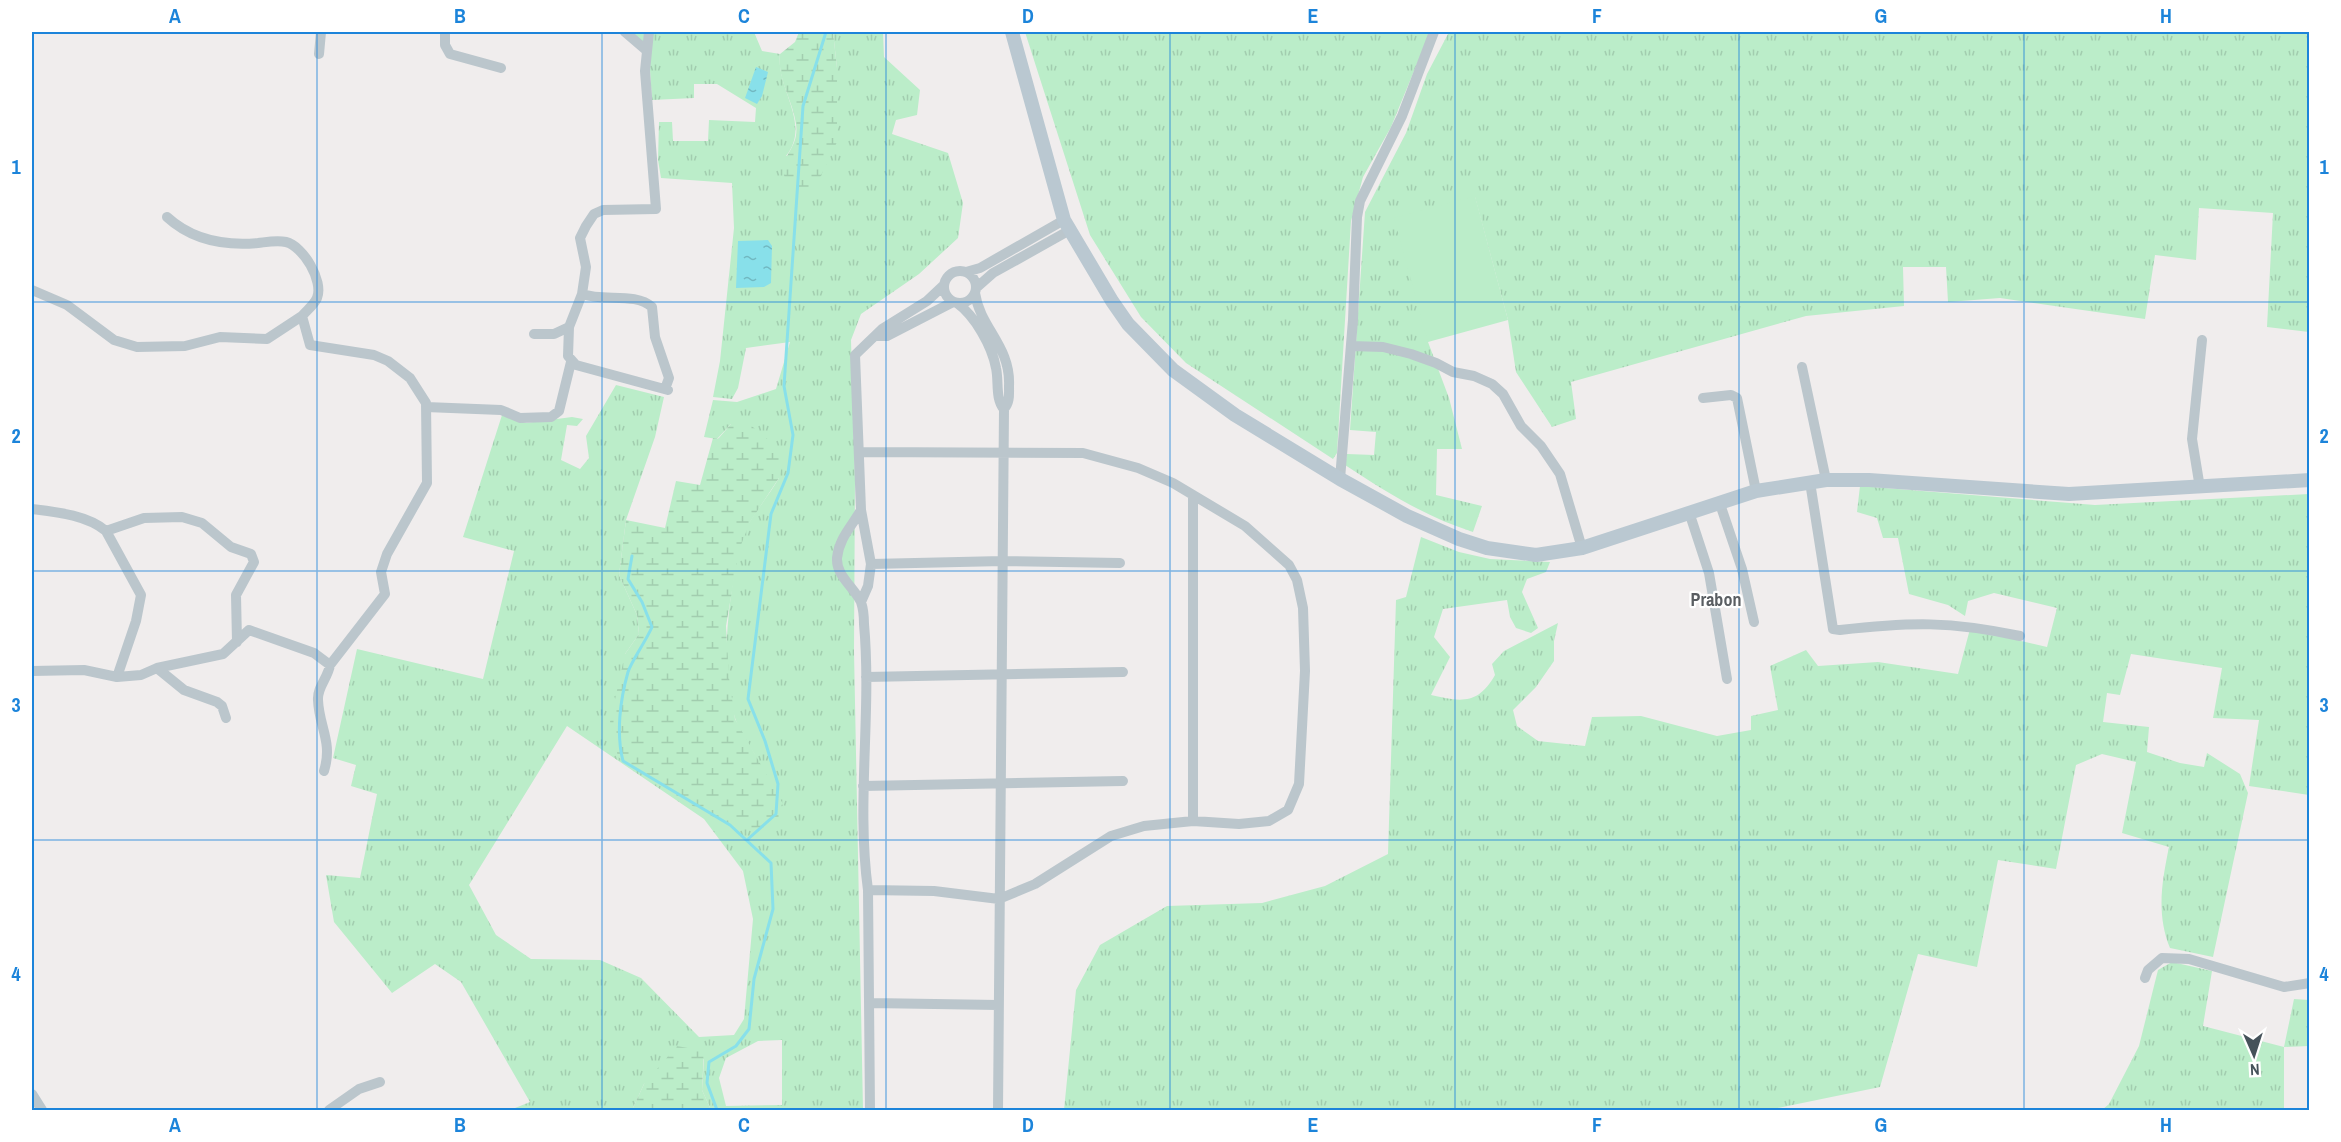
<svg xmlns="http://www.w3.org/2000/svg" width="2341" height="1142" viewBox="0 0 2341 1142" font-family="'Archivo Narrow',sans-serif">
  <defs>
    <pattern id="grass-tufts" width="24" height="20" patternUnits="userSpaceOnUse" patternTransform="scale(1.5)"><rect width="24" height="20" fill="#bbedc9"/><path d="M3 7l-1-3M5 7V3M7 7l1-3M15 17l-1-3M17 17v-4M19 17l1-3" fill="none" stroke="#a2cdaf"/></pattern>
    <pattern id="wetland-marsh" width="20" height="14" patternUnits="userSpaceOnUse" patternTransform="scale(1.5)"><rect width="20" height="14" fill="#bbedc9"/><path d="M1 5h8M5 5V1M11 12h8M15 12V8" fill="none" stroke="#a2cdaf"/></pattern>
    <pattern id="water-ripples" width="26" height="14" patternUnits="userSpaceOnUse" patternTransform="scale(1.5)"><rect width="26" height="14" fill="#88e0ea"/><path d="M2 4q2-2 4 0t4 0M15 11q2-2 4 0t4 0" fill="none" stroke="#71b8c1"/></pattern>
  </defs>
  <rect width="100%" height="100%" fill="#f0eded"/>
  <path fill="url(#grass-tufts)" fill-rule="evenodd" d="M630,32H754L762,51L780,54C776,89 812,124 786,156L837,142V68L833,32H883L884,57L920,90L917,115L896,120L892,134L948,153L963,203L958,238L919,274L861,314L851,340L855,479L854,651L863,1110H711L702,1090L704,1059L644,1084L632,1110H510L530,1102L461,982L435,964L392,993L334,922L326,875L360,878L377,794L351,786L356,765L333,758L357,649L483,679L514,551L463,537L502,415L526,423L572,417L583,419L577,426L567,425L561,460L580,469L589,458L586,436L616,385L664,397L655,437L626,520L619,575L637,615L639,634L625,654L755,755C748,743 739,731 735,718C719,663 729,605 738,550C743,524 766,501 779,478L731,424L717,439L704,437L713,400L737,402L776,389L790,342L746,348L738,388L732,399L713,397L720,361L734,228L732,183L661,178L658,160L659,122H672L673,141H708L709,120L755,122L756,108L717,84H694V98L652,100L649,55ZM567,726L704,819L743,871L753,919L744,1019L734,1035L699,1037L641,978L600,960L531,959L496,935L469,885ZM782,1040V1105L726,1106L719,1078L726,1058L758,1041Z
    M1025,32H1430L1391,127L1363,177L1351,221L1337,453L1333,459L1186,363L1141,317L1090,235Z
    M1449,32H2309V332L2267,327L2273,213L2199,208L2196,260L2155,255L2145,319L2000,298L1948,302L1946,267H1903L1904,306L1806,316L1571,382L1576,419L1552,427L1516,372L1508,320L1475,197L1428,342L1449,398L1462,449H1437L1436,495L1482,506L1473,532C1426,517 1386,492 1345,465L1347,454L1374,455L1376,432L1350,430L1365,212L1406,133L1427,74Z
    M1860,486L2095,505L2309,494V795L2249,786L2259,720L2213,718L2222,668L2131,654L2120,695L2107,693L2103,722L2149,727L2147,752L2180,763L2204,767L2207,753L2240,774L2248,793L2213,957L2170,948C2156,914 2162,881 2169,847L2122,833L2136,762L2102,754L2076,765L2056,869L1998,860L1977,967L1918,954L1880,1087L1768,1110H1064L1076,990L1100,945L1167,906L1262,903L1325,886L1388,854L1396,600L1406,597L1421,537L1459,552L1490,559L1550,562L1546,572L1527,579L1522,592L1538,628L1531,633L1516,628L1510,617L1507,600L1443,609L1434,637L1450,657L1431,695C1461,702 1478,705 1495,675L1492,664L1504,651L1558,623L1554,641V661L1536,687L1513,710L1517,726L1538,741L1585,746L1592,717L1641,716L1717,736L1751,730V716L1778,710L1770,666L1806,650L1818,666L1878,662L1958,674L1970,629L2047,647L2057,608L1994,593L1968,601L1965,616L1948,605L1909,594L1898,538H1883L1877,518L1857,512Z
    M2172,962L2212,971L2203,1026L2284,1047L2294,999L2309,1000V1046L2284,1047V1110H2102L2109,1104L2139,1046L2158,970Z"/>
  <path fill="url(#wetland-marsh)" d="M799,32H833L837,68V142L813,192L789,191C773,154 800,153 796,124C793,101 777,79 780,54L795,42Z
    M748,423L771,442L783,461L779,478L750,522L739,550L726,626L729,678L735,719L783,804L776,826C732,844 655,780 618,757L610,722L625,654L639,634L637,615L619,575L626,520L665,528L676,481L700,485L713,438L718,439L731,424Z
    M677,1046L704,1051L702,1090L711,1110H632L644,1084Z"/>
  <path fill="#bbedc9" d="M1475,196L1508,320L1428,342L1394,218Z"/>
  <path fill="url(#water-ripples)" d="M756,67L768,72L762,96L757,104L745,98Z
    M768,240L772,246L771,283L764,287L736,288L738,241Z"/>
  <g fill="none" stroke-linecap="round" stroke-linejoin="round">
    <path stroke="#88e0ea" stroke-width="3" d="M632,556L628,579L642,602L652,627C646,641 632,660 628,672C620,700 616,734 623,761L730,825L771,863L773,909L754,979L749,1029L736,1046L709,1062L707,1083L717,1110
      M747,840L776,814L778,784L765,741L748,699L771,514L788,473L793,435L784,386L803,106L826,32"/>
    <path stroke="#bbc6cc" stroke-width="10" d="M445,32V45L450,54L501,68
      M625,32L646,50
      M649,32L645,71L656,209L603,210L594,214L586,226L580,238L586,267L582,294L569,327L568,356L576,365L668,390
      M319,54L321,32
      M167,217C192,240 224,246 258,243C267,242 277,240 286,242C303,246 324,281 317,298C314,305 307,310 302,316
      M944 287a16 16 0 1 1 32 0a16 16 0 1 1-32 0Z
      M966,272L980,268L1064,220
      M976,288L993,273L1070,230
      M32,290L67,305L114,340L137,347L185,346L220,337L267,339L302,316L310,345L374,355L388,361L410,378L426,403L427,483L387,554L381,572L385,594L330,665C328,678 317,687 318,700C319,727 333,742 324,771
      M975,293C980,328 1011,346 1009,386C1009,395 1010,402 1004,409L998,1110
      M582,294C604,302 635,292 652,307L655,337L669,378L665,389
      M957,303C975,316 992,346 996,368C999,381 995,399 1004,409
      M534,334H554L569,327
      M877,336H887L953,302
      M1351,346L1383,347L1411,354L1436,363L1453,372L1474,376L1492,384L1503,394L1521,426L1541,446L1560,474L1582,548
      M1802,367L1826,480
      M1703,398L1731,395L1737,398L1756,491
      M426,407L501,410L520,418L551,417L559,411L571,362
      M859,452L1083,453L1138,468L1173,483L1245,526L1289,565L1297,580L1303,608L1305,671L1299,784L1288,810L1269,821L1239,824L1193,821L1144,826L1111,836L1035,884L999,899L934,891L868,890C856,802 872,713 864,624C864,618 863,608 861,602C854,587 836,576 837,558C839,538 852,526 861,510
      M1340,479L1353,320L1357,217L1360,201L1402,116L1434,32
      M1810,482L1833,629L1840,630C1911,622 1950,621 2020,636
      M2200,488L2192,439L2202,340
      M1193,495V821
      M1720,504L1742,569L1754,622
      M32,509C56,512 87,515 106,531L141,595L136,621L117,677
      M1690,515L1709,573L1727,679
      M106,531L144,518L182,517L202,523L231,547L251,554L254,562L236,595L237,642
      M871,564L1003,561L1120,563
      M861,602L868,586L871,564L861,510L855,355L882,329L927,301L944,285
      M157,668L184,690L217,702L222,706L226,718
      M32,671L84,670L117,677L141,675L157,668L223,654L249,630L314,653L330,665
      M866,677L1123,672
      M863,786L1123,781
      M868,890L870,1110
      M2145,978L2148,970L2162,958L2189,959L2284,987L2310,983
      M871,1003L998,1005
      M32,1094L42,1110
      M329,1110L359,1089L380,1082"/>
    <path stroke="#bac8d1" stroke-width="14" d="M1012,32L1064,220L1112,301L1128,324L1173,370L1235,415L1340,479L1407,516L1459,539L1487,548L1536,555L1582,548L1756,491L1826,480H1869L2069,494L2310,480"/>
  </g>
  <path fill="none" stroke="#1c84da" stroke-width="1.5" stroke-opacity="0.55" d="M317,32V1110M602,32V1110M886,32V1110M1170,32V1110M1455,32V1110M1739,32V1110M2024,32V1110M32,302H2310M32,571H2310M32,840H2310"/>
  <g text-anchor="middle" dominant-baseline="central" stroke-width="4.5" stroke-linejoin="round" paint-order="stroke">
    <g font-size="18" font-weight="bold" fill="#5a5e62" stroke="#fff">
      <text x="1716" y="599">Prabon</text>
    </g>
  </g>
  <rect width="2341" height="1142" fill="none" stroke="#ffffff" stroke-width="66"/>
  <g transform="translate(2254 1055) rotate(177)" stroke="#ffffff" stroke-width="4.5" paint-order="stroke">
  <path d="M0-4.5L10 22L0 15L-10 22Z" fill="#45525a"/>
  <text y="-9" font-size="16" font-weight="bold" text-anchor="middle" fill="#45525a">N</text>
  </g>
  <rect x="33" y="33" width="2275" height="1076" fill="none" stroke="#1c84da" stroke-width="2"/>
  <g font-size="20" text-anchor="middle" font-weight="bold" fill="#1c84da">
    <text x="175" y="23">A</text>
    <text x="460" y="23">B</text>
    <text x="744" y="23">C</text>
    <text x="1028" y="23">D</text>
    <text x="1313" y="23">E</text>
    <text x="1597" y="23">F</text>
    <text x="1881" y="23">G</text>
    <text x="2166" y="23">H</text>
    <text x="16" y="174">1</text>
    <text x="2324" y="174">1</text>
    <text x="16" y="443">2</text>
    <text x="2324" y="443">2</text>
    <text x="16" y="712">3</text>
    <text x="2324" y="712">3</text>
    <text x="16" y="981">4</text>
    <text x="2324" y="981">4</text>
    <text x="175" y="1132">A</text>
    <text x="460" y="1132">B</text>
    <text x="744" y="1132">C</text>
    <text x="1028" y="1132">D</text>
    <text x="1313" y="1132">E</text>
    <text x="1597" y="1132">F</text>
    <text x="1881" y="1132">G</text>
    <text x="2166" y="1132">H</text>
  </g>
</svg>
